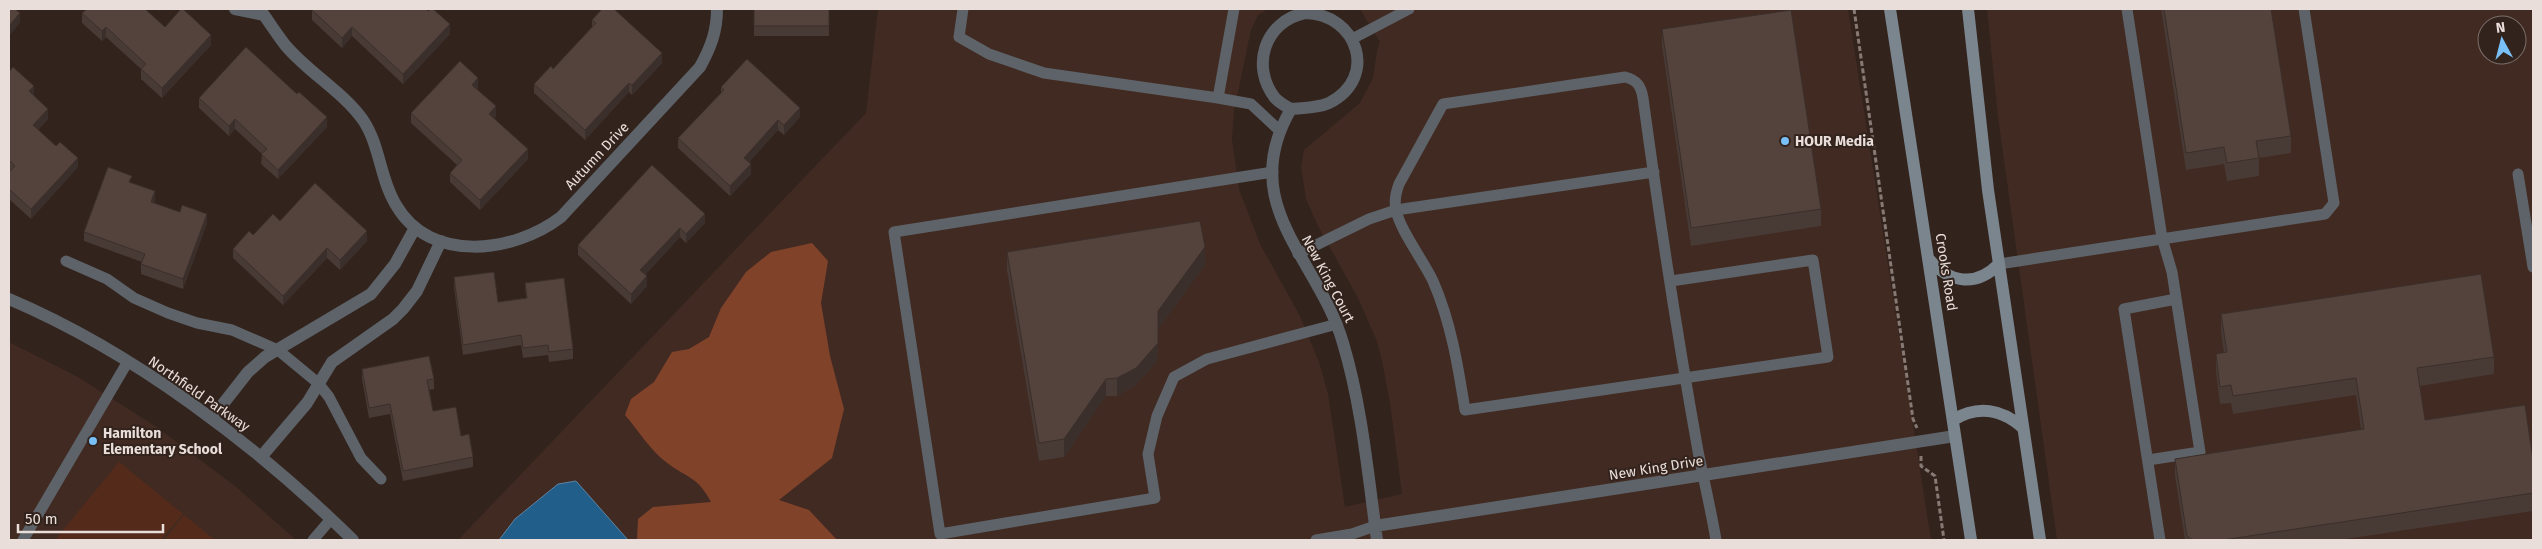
<svg xmlns="http://www.w3.org/2000/svg" width="2542" height="549" viewBox="0 0 2542 549" font-family="'Fira Sans',sans-serif">
  <rect width="100%" height="100%" fill="#32231d"/>
  <path fill="#412a22" fill-rule="evenodd" d="M878,9H1268L1258,15L1251,30L1234,111L1232,139L1239,189L1260,244L1300,316L1319,362L1328,394L1345,507L1402,494L1390,403L1382,361L1376,339L1358,298L1318,226L1306,199L1301,166L1304,150L1360,103L1373,78L1377,51L1380,42L1360,9H1848L1931,540H458L866,113Z
    M1987,9H2533V540H2057L1998,117ZM2487,25H2517V55H2487Z
    M9,342L78,377L158,428L235,486L296,540H9Z"/>
  <path fill="#542a1a" d="M119,462L183,514L161,540H55Z
    M184,515L215,540H164Z"/>
  <path fill="#81422a" d="M812,243L828,261L821,303L830,356L844,409L832,458L779,500L809,510L837,540H637L638,519L653,507L711,502C697,475 686,478 666,462C650,450 638,430 625,415L631,399L654,382L672,352L689,349L709,337L721,308L746,272L771,252Z"/>
  <path fill="#225e8a" stroke="#5e84a2" d="M576,481L628,540H499L515,519L558,484Z"/>
  <g fill="none" stroke-linecap="round" stroke-linejoin="round">
    <path stroke="#877a75" stroke-width="3" stroke-dasharray="5 2.5" stroke-linecap="butt" d="M1854,9L1913,419L1917,428
      M1921,456V466L1935,476L1944,540"/>
    <path stroke="#5d6368" stroke-width="11" d="M963,9L959,37L989,54L1044,73L1218,98
      M1234,9L1218,98L1251,104L1279,130
      M2127,9L2162,238L2172,272L2200,452L2148,460
      M1352,39L1409,9
      M1273,172L894,232L940,534L1155,498L1148,454L1157,416L1174,377L1207,359L1337,324
      M2518,174L2533,267
      M1298,254L1369,219L1396,210L1654,172
      M66,261L107,279L134,298L168,313L197,323L232,330L278,350L318,383L329,397L361,458L381,479
      M1999,264L2325,214L2334,203L2304,9
      M1671,281L1813,260L1828,357L1465,410C1458,366 1451,322 1433,281C1423,260 1400,230 1396,210C1394,201 1396,192 1399,184L1443,104L1625,77C1637,80 1641,86 1643,98C1659,216 1677,334 1698,451C1704,481 1711,510 1716,540
      M23,540L127,363
      M313,540L331,519
      M1316,540L1352,534L1375,526
      M2160,540L2124,309L2176,299"/>
    <path stroke="#5d6368" stroke-width="12" d="M235,9L264,15C271,25 278,36 286,46C309,73 342,91 363,120C380,145 380,179 396,205C430,264 514,253 561,217L700,67C711,47 717,31 717,9
      M1305,13C1358,14 1379,78 1329,103C1318,108 1303,108 1291,109C1285,106 1279,102 1275,98C1250,66 1265,21 1305,13Z
      M1291,109C1235,205 1319,259 1343,343C1362,406 1368,475 1377,540
      M9,299C134,352 256,445 353,540
      M212,418L248,372L265,357L371,294L395,264L415,228
      M261,457L307,403L332,362L393,319L403,309L417,291L441,241
      M1375,526L1955,436"/>
    <path stroke="#7b858e" stroke-width="12" d="M1890,9L1971,540
      M1968,9L1988,190L2040,540
      M1928,258C1949,283 1975,288 1999,264
      M1953,420C1978,405 2002,409 2023,428"/>
  </g>
  <path fill="#483a34" d="M754,9H829V36H754Z
    M2161,9H2271L2291,136V153L2259,158V176L2227,181L2224,164L2186,170Z
    M312,10L450,34L403,84L352,36L342,48L312,20Z
    M82,13L165,27L211,45L162,98L141,79V69L106,37L102,41L82,23Z
    M592,20L662,63L632,95L629,92L585,140L534,93V84L553,69L592,27Z
    M1662,29L1821,209V226L1691,246L1662,46Z
    M9,72L34,96L48,119L38,130L78,167L31,219L9,199V172L10,171L9,170Z
    M721,87L800,117L784,135L778,130L749,162L751,174L730,196L678,148V138L721,93Z
    M478,88L477,89L496,116L494,118L528,159L480,210L450,182V173L457,165L411,123V113Z
    M199,98L327,127L278,179L261,164L262,154L235,129L229,136L199,108Z
    M132,183L155,201L154,203L207,223L183,289L141,274V264L142,262L84,241V232Z
    M280,221L367,241L340,270L327,258L283,305L233,258V249L253,235Z
    M705,223L686,243L680,237L645,275L647,286L631,304L578,255V245Z
    M1007,252L1205,265L1158,329V360L1136,385L1117,396H1106L1064,457L1039,461L1007,270Z
    M454,277L498,302L526,298L525,283L573,349V359L549,362L548,355L523,358L521,345L463,355L454,287Z
    M2221,314L2494,357V374L2420,386L2425,420L2533,460V511L2339,540H2185L2175,476V459L2361,430L2356,395L2233,414L2231,403L2220,404L2216,372V354L2224,353L2221,332Z
    M362,369L434,379V389L429,390L433,411L461,436L473,457V467L403,481L390,414L369,418L362,379Z"/>
  <path fill="#3b2f2b" d="M20,13V23L9,36V26Z
    M450,24V34L403,84V74Z
    M106,27V37L102,41V31Z
    M352,27V36L342,48V38Z
    M211,35V45L162,98V88Z
    M662,53V63L632,95V85Z
    M478,78V88L472,95V85Z
    M629,83V92L585,140V130Z
    M34,86V96L29,91Z
    M496,106V116L489,123V114Z
    M800,108V117L784,135V125Z
    M48,109V119L33,135V125Z
    M327,117V127L278,179V170Z
    M235,119V129L229,136V126Z
    M778,120V130L744,167V158Z
    M528,149V159L480,210V200Z
    M78,158V167L31,219V209Z
    M751,164V174L730,196V186Z
    M155,191V201L151,212V202Z
    M207,214V223L183,289V279Z
    M705,214V223L686,243V234Z
    M680,228V237L640,280V270Z
    M367,231V241L340,270V260Z
    M1205,247V265L1158,329V311Z
    M327,248V258L283,305V296Z
    M647,276V286L631,304V294Z
    M1158,343V360L1136,385L1117,396V378Z
    M1106,379V396L1064,457V439Z"/>
  <path fill="#54433d" stroke="#3b2f2b" d="M9,9H15L20,13L9,26Z
    M87,9H145L165,27L181,9H183L211,35L162,88L141,69L146,64L106,27L102,31L82,13Z
    M314,9H426L428,11L431,9H433L450,24L403,74L352,27L342,38L312,10Z
    M602,9H614L662,53L632,85L629,83L585,130L534,84L551,66L553,69L596,23L592,20Z
    M754,9H829V26H754Z
    M2164,9H2271L2291,136L2256,141L2259,158L2227,163L2224,147L2186,153Z
    M1791,10L1821,209L1691,228L1662,29Z
    M246,47L297,94L299,92L327,117L278,170L261,154L267,149L235,119L229,126L199,98Z
    M747,59L800,108L784,125L778,120L744,158L751,164L730,186L678,138L724,90L721,87Z
    M460,61L478,78L472,85L496,106L489,114L528,149L480,200L450,173L462,160L411,113Z
    M13,67L34,86L29,91L48,109L33,125L56,146L60,142L78,158L31,209L9,189V172L15,166L9,160V72Z
    M652,165L705,214L686,234L680,228L640,270L647,276L631,294L578,245Z
    M108,167L132,176L129,182L155,191L151,202L180,212L182,205L207,214L183,279L141,264L145,254L84,232Z
    M315,183L367,231L340,260L327,248L283,296L233,249L249,231L253,235L273,214L280,221Z
    M1200,221L1205,247L1158,311V343L1136,368L1117,378L1106,379L1064,439L1039,443L1007,252Z
    M494,272L498,302L527,298L525,283L564,278L573,349L549,352L548,345L523,348L521,335L463,345L454,277Z
    M2481,274L2494,357L2417,368L2425,420L2525,405L2533,460V493L2223,540H2193L2187,536L2175,459L2364,429L2356,378L2233,396L2231,385L2220,387L2216,354L2227,352L2221,314Z
    M429,356L434,379L427,380L433,411L456,407L461,436L469,434L473,457L403,471L390,404L369,408L362,369Z"/>
  <g fill="#79bff8" stroke="#32231d" stroke-width="2">
    <circle cx="1785" cy="141" r="5"/>
    <circle cx="93" cy="441" r="5"/>
  </g>
  <g text-anchor="middle" dominant-baseline="central" stroke-width="4" stroke-linejoin="round" paint-order="stroke">
    <g font-size="14" font-weight="bold" fill="#e9deda" stroke="#32231d" text-anchor="start">
      <text x="1795" y="141">HOUR Media</text>
      <text x="103" y="433">Hamilton<tspan x="103" dy="16">Elementary School</tspan></text>
    </g>
    <g font-size="14" fill="#e9deda" stroke="#32231d">
      <text transform="translate(597 156) rotate(-47)">Autumn Drive</text>
      <text transform="translate(1946 272) rotate(81)">Crooks Road</text>
      <text transform="translate(1328 279) rotate(62)">New King Court</text>
      <text transform="translate(199 394) rotate(35)">Northfield Parkway</text>
      <text transform="translate(1656 468) rotate(-9)">New King Drive</text>
    </g>
  </g>
  <rect width="2542" height="549" fill="none" stroke="#e9deda" stroke-width="20"/>
  <g transform="translate(2502 40) rotate(353)"><circle r="24" fill="#32231d" stroke="#7b6e69"/>
  <path d="M0-4L9 19L0 12L-9 19Z" fill="#79bff8"/>
  <text y="-8" font-size="14" font-weight="bold" text-anchor="middle" fill="#e9deda">N</text>
  </g>
  <path d="M18 524v8h145v-8" fill="none" stroke="#e9deda" stroke-width="2.5"/>
  <text x="25" y="524" font-size="15" fill="#e9deda" stroke="#32231d" stroke-width="4" paint-order="stroke">50 m</text>
</svg>
